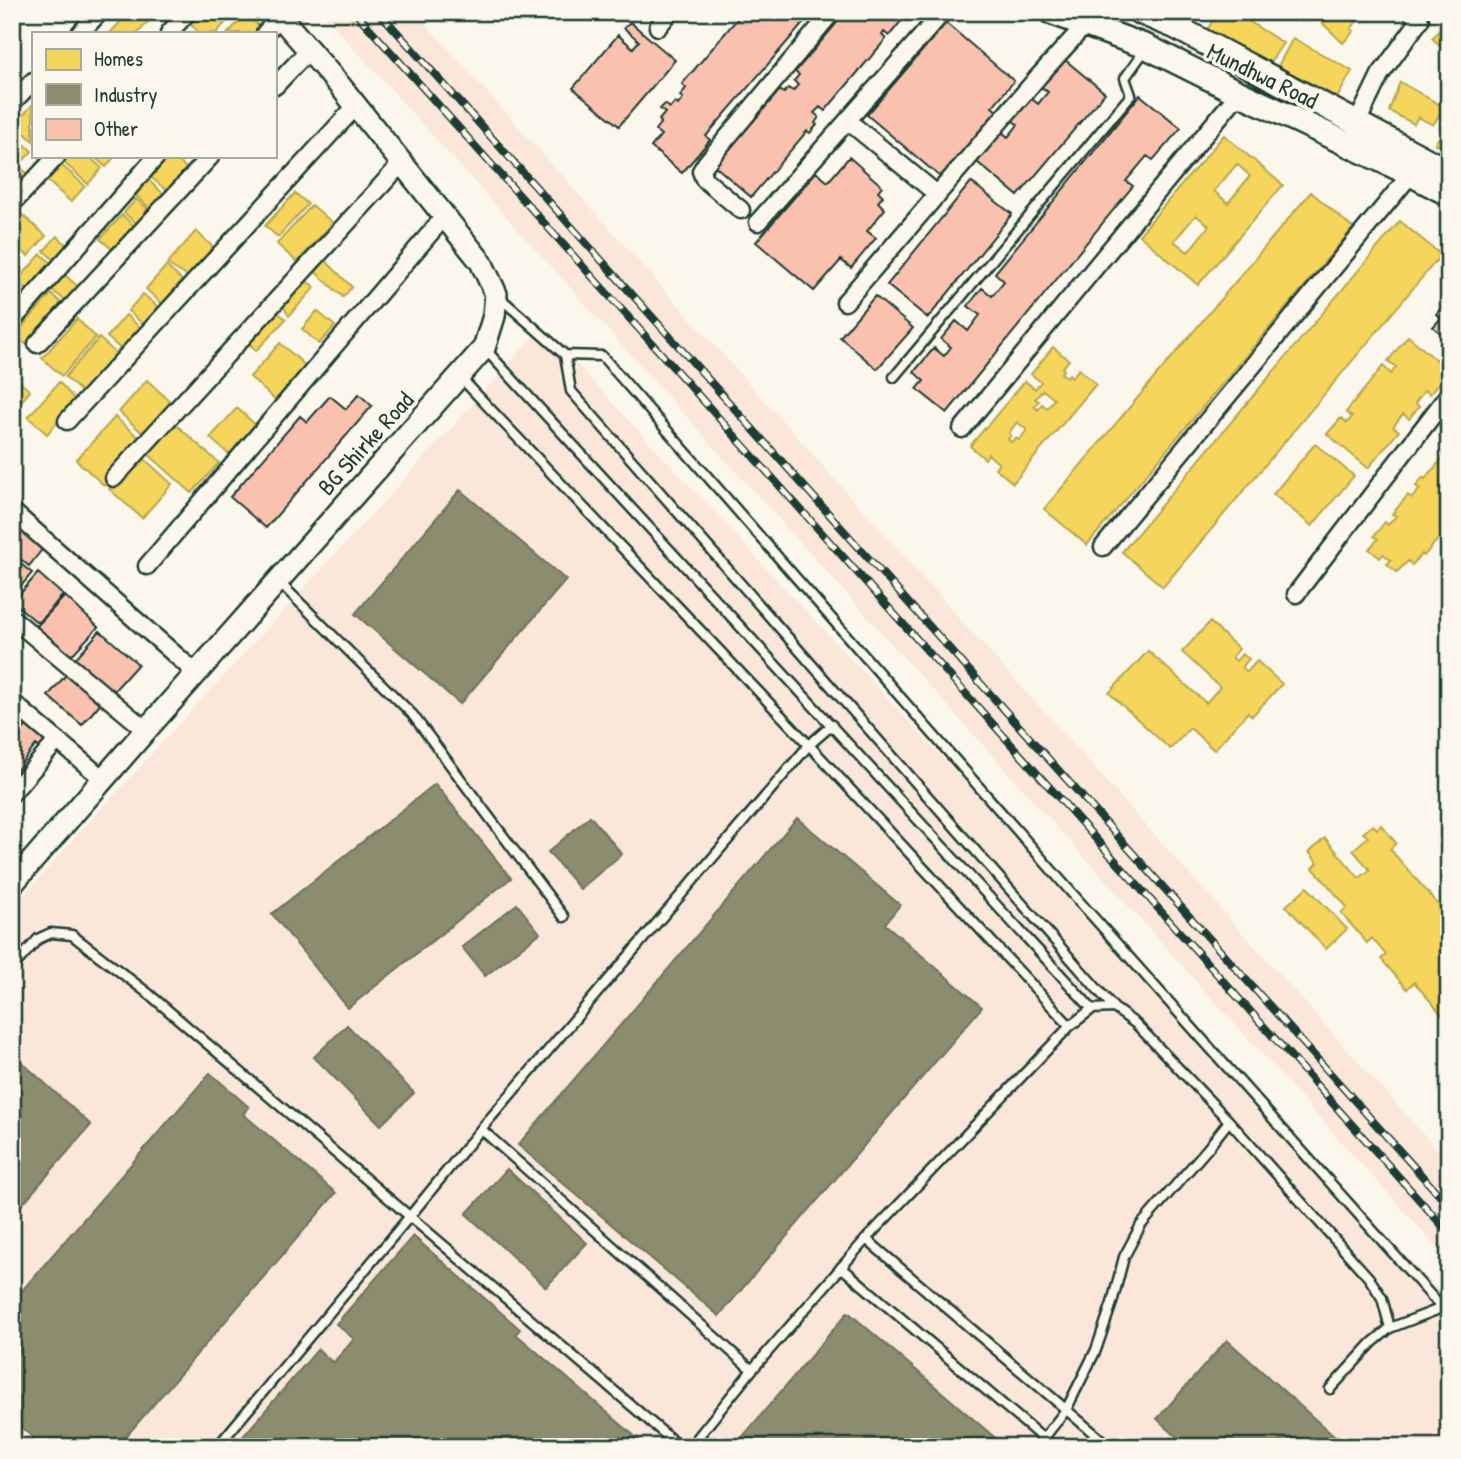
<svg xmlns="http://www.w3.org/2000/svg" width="1461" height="1459" viewBox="0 0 1461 1459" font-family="'Patrick Hand',sans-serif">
  <rect width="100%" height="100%" fill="#fbf7ec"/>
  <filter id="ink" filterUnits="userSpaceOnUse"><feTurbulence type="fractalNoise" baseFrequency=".0143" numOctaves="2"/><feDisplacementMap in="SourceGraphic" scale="14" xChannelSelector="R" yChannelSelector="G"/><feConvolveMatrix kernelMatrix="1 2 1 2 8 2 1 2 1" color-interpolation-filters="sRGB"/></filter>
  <g filter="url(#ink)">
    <path fill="#fbe7d9" d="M321,12H415L1449,1163V1261Z
      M542,327L1449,1302V1447H12V909L77,835L445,435Z"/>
    <path fill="#f6d55c" stroke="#b6a750" stroke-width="2" fill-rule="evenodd" d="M122,12H157L138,33H110L122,20L118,16Z
      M199,12H232L234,13L216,33H200L189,23Z
      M1218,12H1234L1283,43L1266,69L1206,32Z
      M1311,12H1337L1346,21L1355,12H1372L1362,23L1358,20L1351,29L1354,31L1343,43Z
      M246,14L264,31L262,33H228Z
      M1449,22V55L1432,38Z
      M1293,38L1352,71L1337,98L1278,66Z
      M1400,82L1444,107L1433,125L1418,117L1414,124L1389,111Z
      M33,104V141L15,124Z
      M1449,121V152L1435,144Z
      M12,133L32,151L20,164L12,157Z
      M1224,135L1283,185L1198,285L1139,235ZM1237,164L1250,176L1228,203L1214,191ZM1196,215L1209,226L1188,252L1174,241Z
      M64,156H88L102,168L88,184L60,159Z
      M93,156H115L106,167Z
      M165,156H172L191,172L170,193L148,175Z
      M12,160L30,176L15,191L12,188Z
      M57,161L85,186L71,202L43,177Z
      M145,177L169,199L156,214L132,192Z
      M1311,192L1353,228L1087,545L1044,509Z
      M295,193L308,204L278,237L265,226Z
      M136,199L154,215L141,227L124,213Z
      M312,205L333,223L297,262L277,244Z
      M19,212L46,236L28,256L12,242V219Z
      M122,215L140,231L119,255L100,239Z
      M1400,221L1441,255L1163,587L1122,552Z
      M196,231L216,250L190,278L167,264Z
      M57,236L71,249L59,264L44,251Z
      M41,254L58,269L34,296L17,281Z
      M321,256L352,287L343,297L311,268Z
      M166,266L182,280L162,304L146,289Z
      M65,275L83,291L71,305L52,290Z
      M303,279L315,287L289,316L281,302Z
      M51,294L67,308L29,347L15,335Z
      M143,294L158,307L144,325L128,311Z
      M274,309L286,319L256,351L247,341Z
      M317,311L335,326L319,344L302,329Z
      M126,315L141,328L122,350L107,337Z
      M77,319L96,337L62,376L42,358Z
      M1408,336L1449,371L1430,394L1425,390L1415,403L1419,406L1409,419L1403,414L1393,427L1399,431L1368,468L1327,434L1341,418L1347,423L1352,417L1346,412L1383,366L1391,374L1396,367L1388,361Z
      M99,338L119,356L84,394L65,377Z
      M280,343L306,366L275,400L250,377Z
      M1053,347L1069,360L1062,368L1064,370L1061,373L1067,377L1069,374L1072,377L1079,369L1096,384L1013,483L995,468L999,464L988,454L985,459L970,446L1025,381L1035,389L1041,382L1031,374ZM1043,390L1054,399L1047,408L1042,404L1038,410L1034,406L1039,401L1035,399ZM1017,422L1027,430L1019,440L1015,438L1012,442L1008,439L1011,435L1009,433Z
      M12,375L30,391L15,409L12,407Z
      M147,380L174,405L146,436L119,412Z
      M59,382L76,401L47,434L28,417Z
      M237,408L258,427L231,456L210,438Z
      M115,417L144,442L105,486L76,460Z
      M174,423L219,463L192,493L147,453Z
      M1315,444L1354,476L1312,526L1273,494Z
      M139,454L172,484L142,518L109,489Z
      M1446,454L1449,457V526L1424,556L1422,554L1412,565L1408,561L1397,572L1387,564L1391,560L1383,554L1380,558L1369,549L1378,539L1374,536L1385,522L1388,525L1396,516L1392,514L1408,495L1412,498L1420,489L1416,486L1423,477L1425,479Z
      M1210,622L1239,649L1232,657L1236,661L1242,654L1249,659L1242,667L1247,672L1257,661L1282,684L1252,716L1248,712L1214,750L1190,728L1170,749L1109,693L1148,651L1206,703L1220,687L1182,652Z
      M1373,825L1377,829L1381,825L1396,843L1390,849L1449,917V1023L1414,982L1407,989L1381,959L1386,955L1372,938L1367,943L1341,913L1347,907L1313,868L1318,863L1309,852L1325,838L1359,878L1370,870L1353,850L1368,837L1363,833Z
      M1307,887L1347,929L1326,949L1286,906Z"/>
    <path fill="#8c8c6e" stroke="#6b745d" stroke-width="2" d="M460,490L566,580L460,704L355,614Z
      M435,784L511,878L348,1008L272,914Z
      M590,816L622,854L580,889L548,852Z
      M797,818L900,905L885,924L982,1007L719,1316L518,1145Z
      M517,904L540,933L485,976L462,947Z
      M347,1025L414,1093L381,1125L314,1057Z
      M15,1056L91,1125L12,1216V1060Z
      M210,1073L249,1107L243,1114L336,1193L117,1447H44L12,1419V1302Z
      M507,1169L587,1243L546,1287L466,1214Z
      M413,1236L520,1329L516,1334L645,1445L643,1447H234L318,1349L333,1363L354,1339L336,1324Z
      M848,1312L1006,1447H734Z
      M1227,1340L1346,1447H1188L1157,1419Z"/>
    <path fill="#fac2ae" stroke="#1f3d34" stroke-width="2" d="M743,12H813L706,136L710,140L682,173L651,147L661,135L655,130L661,122L659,120L665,113L660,109L665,104L670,108L675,102L678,105L683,98L680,96L686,88L682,84Z
      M846,12H893L902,20L889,36L884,32L882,35L886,39L825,111L820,107L814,113L819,117L815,123L817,125L810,133L807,131L751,197L715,166L780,90L784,93L788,88L793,91L798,85L794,81L799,75L795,72Z
      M630,22L675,60L619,126L573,88L618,35L633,48L639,41L624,28Z
      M946,23L1014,81L992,107L1002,115L945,181L867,115Z
      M1064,59L1105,93L1018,196L977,162L1002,132L1008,137L1018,125L1012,120L1031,98L1038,104L1048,92L1040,86Z
      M1140,95L1181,128L1153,160L1147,156L1126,181L1133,186L947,413L917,389L924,381L914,372L934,348L944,356L951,347L941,339L956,321L968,331L980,315L968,306L982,288L992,296L1004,281L995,273Z
      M849,157L882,186L878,191L883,196L878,202L885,209L867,231L876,238L851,268L841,260L814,291L756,242L816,172L828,182Z
      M971,182L1012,214L928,318L887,285Z
      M875,296L913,328L877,369L840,337Z
      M1446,302L1449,304V340L1433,327L1441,318L1436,314Z
      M359,394L372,406L266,528L230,497L300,416L307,422L330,396L346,409Z
      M12,520L44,547L29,566L12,552Z
      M12,557L32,573L12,597Z
      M38,573L63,595L38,623L13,602Z
      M65,596L98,627L69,658L36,627Z
      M100,631L138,664L112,693L74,660Z
      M70,670L104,699L82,725L48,696Z
      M28,724L46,739L40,748L36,745L12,776V727L20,733Z"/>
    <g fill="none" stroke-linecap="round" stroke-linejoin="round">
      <g stroke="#1f3d34" stroke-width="13">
        <path id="service" d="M498,296L565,355L571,391L1114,1008
          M484,348L1092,1009
          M565,355L602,356L1070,891L1442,1308
          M894,377L1131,95L1125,78L1145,50
          M461,378L809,745L1070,1026
          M280,583L412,714L564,917
          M12,968L38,939L51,933L72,935L149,994L680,1447
          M481,1129L752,1370
          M866,1239L1110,1447
          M841,1267L1053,1447
          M1330,1389L1372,1343L1390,1328
          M1043,1439L1066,1410L1096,1350L1112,1303L1124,1257L1141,1225L1208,1148L1229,1121
          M217,1447L410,1216L481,1129L809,745L832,725
          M690,1447L752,1370L866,1239L1070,1026L1092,1009L1114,1008L1136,1024L1229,1121L1369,1278L1382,1298L1390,1328L1442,1308L1449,1315"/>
      </g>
      <g stroke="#1f3d34" stroke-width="21">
        <path id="minor" d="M658,27L670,12
          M80,33L100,12
          M169,33L188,12
          M265,33L280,17
          M275,86L309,50
          M12,103L33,81
          M848,121L938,195
          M1357,123L1380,75L1420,20L1411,12
          M12,204L57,156
          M741,210L704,179L701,171L706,163L832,12
          M758,222L943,12
          M845,302L1038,77L1086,24
          M12,321L157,156
          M37,344L211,156
          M67,421L356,106
          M962,429L1239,93
          M114,478L401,164
          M12,511L196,673
          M1103,547L1411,174
          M147,566L444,217
          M1296,594L1449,394
          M12,618L146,730
          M12,702L103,779
          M12,793L57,741"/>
      </g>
      <g stroke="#1f3d34" stroke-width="26">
        <path id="tertiary" d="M12,884L146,730L484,348L494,316L496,294L481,262L341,87L276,12"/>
      </g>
      <g stroke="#1f3d34" stroke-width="28">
        <path id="secondary" d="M1051,12L1147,47L1239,93L1411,174L1449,194
          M1140,12L1174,26L1449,172"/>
      </g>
      <use href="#service" stroke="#fbf7ec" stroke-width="8"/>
      <use href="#minor" stroke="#fbf7ec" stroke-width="16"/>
      <use href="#tertiary" stroke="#fbf7ec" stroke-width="21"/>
      <use href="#secondary" stroke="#fbf7ec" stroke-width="23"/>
      <g stroke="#1f3d34" stroke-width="8">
        <path id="rail" d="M355,12L1449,1233
          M379,12L1449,1206"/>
      </g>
      <use href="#rail" stroke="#fbf7ec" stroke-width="5" stroke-dasharray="16" stroke-linecap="butt"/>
    </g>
  </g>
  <g text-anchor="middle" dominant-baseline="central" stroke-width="7" stroke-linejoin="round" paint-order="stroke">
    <g font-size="24" fill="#1f3d34" stroke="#fbf7ec">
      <text transform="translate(1263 75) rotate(26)">Mundhwa Road</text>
      <text transform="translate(365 443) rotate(-48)">BG Shirke Road</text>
    </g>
  </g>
  <rect width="1461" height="1459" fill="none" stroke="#fbf7ec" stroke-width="42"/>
  <rect x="21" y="21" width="1419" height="1417" fill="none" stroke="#1f3d34" stroke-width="2.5" filter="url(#ink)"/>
  <rect x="32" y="32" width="245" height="126" fill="#fbf7ec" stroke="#a3ada2" stroke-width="2"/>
  <rect x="46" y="49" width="35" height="21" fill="#f6d55c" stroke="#a3ada2" stroke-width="2"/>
  <text x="94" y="66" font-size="21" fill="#1f3d34">Homes</text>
  <rect x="46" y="84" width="35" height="21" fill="#8c8c6e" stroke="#a3ada2" stroke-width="2"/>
  <text x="94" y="102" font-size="21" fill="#1f3d34">Industry</text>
  <rect x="46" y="119" width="35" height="21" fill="#fac2ae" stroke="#a3ada2" stroke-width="2"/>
  <text x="94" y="136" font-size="21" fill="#1f3d34">Other</text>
</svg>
